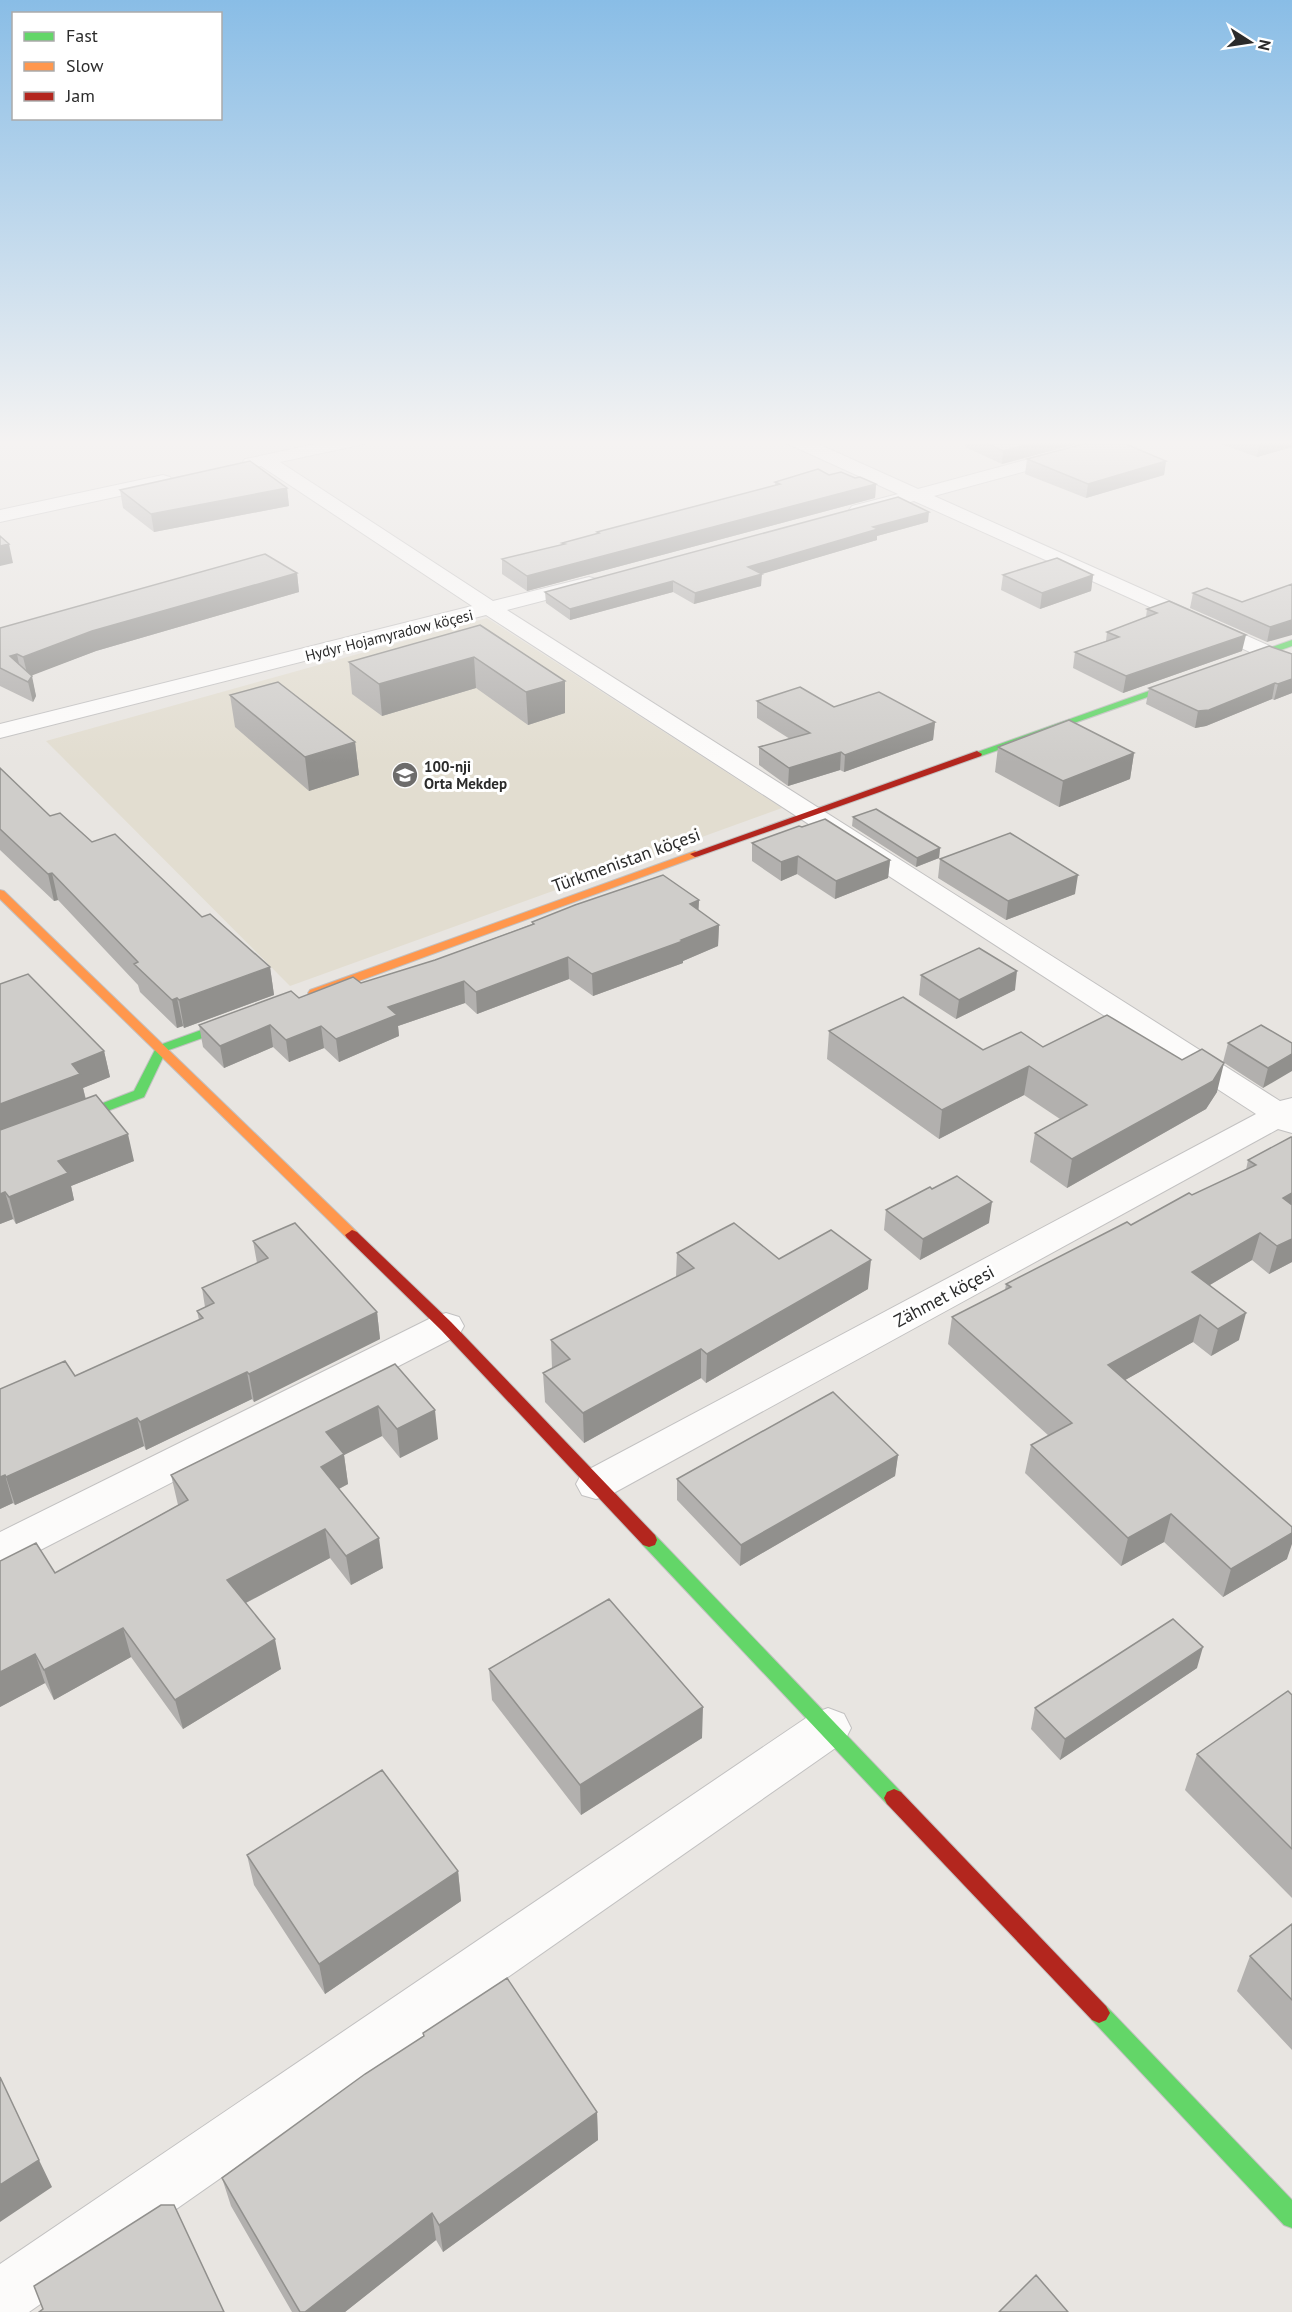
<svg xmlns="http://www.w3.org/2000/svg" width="1292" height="2312" viewBox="0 0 1292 2312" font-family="'PT Sans',sans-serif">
  <rect width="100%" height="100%" fill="#e8e5e1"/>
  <path fill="#e2ddd0" d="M487,618L782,808L290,986L46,741Z"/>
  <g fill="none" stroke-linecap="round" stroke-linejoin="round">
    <g stroke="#c2c1c1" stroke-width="2">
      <path id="street" d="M338,439H373L364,444L280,462L493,601L589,577L596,579L599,583L596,587L507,610L1280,1101L1292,1098V1133L1278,1129L610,1495L596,1499L582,1495L576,1484L582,1473L1256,1114L486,615L0,738V724L472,606L261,466L251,468L245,467L242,463L245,459L251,458Z
        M783,439H807L918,489L1103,439H1133L1130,443L934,496L1292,656V671L914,501L859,516L852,514L849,510L852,506L898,494L786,443Z
        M163,475L170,477L172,481L170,485L0,522V510Z
        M446,1313L459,1317L464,1326L459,1335L15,1563L0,1567V1532L433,1317Z
        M828,1708L844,1714L851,1728L844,1742L29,2312H0V2264L812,1714Z"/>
    </g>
    <g stroke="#c2c1c1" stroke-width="2">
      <path id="fast" d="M1292,640V646L981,756H973L972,754Z
        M243,1015L249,1019L247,1022L166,1051L144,1097L0,1152V1143L134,1091L157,1046Z
        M649,1533L655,1535L901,1792L904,1798L901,1804L894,1807L887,1804L643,1545L641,1540L643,1535Z
        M1099,2003L1106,2006L1292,2200V2228L1284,2225L1092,2020L1088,2013L1092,2006Z"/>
    </g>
    <g stroke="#c2c1c1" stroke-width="2">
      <path id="slow" d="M695,851L700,854L699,856L318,996H310L308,993L310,990Z
        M0,890L4,891L357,1232L359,1235L357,1238H347L0,899Z"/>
    </g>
    <g stroke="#c2c1c1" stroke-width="2">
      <path id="jam" d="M977,751L982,754L981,756L699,856L695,857L690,854Z
        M352,1230L357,1232L451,1322L655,1535L657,1540L655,1545L649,1547L643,1545L441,1330L347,1238L345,1235Z
        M894,1789L901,1792L1106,2006L1110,2013L1106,2020L1099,2023L1092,2020L887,1804L884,1798L887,1792Z"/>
    </g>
    <use href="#street" fill="#fcfbfa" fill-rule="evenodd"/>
    <use href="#fast" fill="#63d668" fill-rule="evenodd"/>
    <use href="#slow" fill="#ff974d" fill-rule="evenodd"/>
    <use href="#jam" fill="#b3261e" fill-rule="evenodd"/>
  </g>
  <path fill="#b2b0ae" d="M966,439H1084V442L1002,464L965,447Z
    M1207,439H1292V447L1257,457Z
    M1027,459L1166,461L1164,475L1086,498L1025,474Z
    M829,475L855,478L876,484L875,498L527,591L502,574V559L562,545V543L597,534V532L775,485V482Z
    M287,488L289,506L154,532L123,508L120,490Z
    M928,522L877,536V540L761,574V586L694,604L673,592L570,620L546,603L545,592Z
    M297,573L299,592L96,651L31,675L36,696L33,702L0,686V628Z
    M1003,575H1093L1091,591L1040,609L1001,590Z
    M1292,584L1267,642L1190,608L1193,593L1242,602Z
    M1147,609L1242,651L1123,693L1073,668L1075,652L1106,641L1107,632L1146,617Z
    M480,625L565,713L528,725L476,688L382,716L352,694L349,662Z
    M1292,654V693L1274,700L1272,699L1206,726L1195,728L1146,704L1149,688Z
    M230,695L355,742L359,775L309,791L235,727Z
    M757,701L834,707L935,722L933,740L844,772L840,770L788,786L759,765V747L790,739L757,718Z
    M998,747L1134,753L1130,779L1059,807L995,772Z
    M0,768L50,816L92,842L202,917L270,967L274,995L184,1028L183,1026L177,1028L140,992L138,985L58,900L54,901L0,850Z
    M853,817L940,848L939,858L916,867L852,826Z
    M802,827L890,860L888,878L835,899L797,874L781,881L752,861V843Z
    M940,859L1075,894L1006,920L938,878Z
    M699,900L698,910L719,925L718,946L683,961V963L593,996L569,979L477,1014L465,1003L398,1026L399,1036L339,1062L324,1048L289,1062L273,1047L224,1068L203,1047L199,1025L361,983L435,960L532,924V922Z
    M921,975L1015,990L956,1019L919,995Z
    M0,984L104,1051L110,1077L83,1088L86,1099L134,1161L71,1186L74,1200L16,1224L13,1219L0,1224Z
    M829,1031L983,1050L1043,1047L1217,1092L1206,1109L1067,1188L1030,1162L1035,1133L1060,1119L1024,1095L939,1139L827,1059Z
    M1228,1043H1292L1263,1088L1223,1062Z
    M1292,1137V1262L1269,1274L1252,1260L1210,1285L1239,1340L1211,1356L1193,1342L1125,1380L1287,1559L1223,1597L1164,1542L1121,1566L1025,1473L1031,1445L1049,1436L948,1344L952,1317L1005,1290L1006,1284L1246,1170L1248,1160Z
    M932,1189L989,1223L920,1260L884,1230L886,1210Z
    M253,1241L377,1312L380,1339L254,1402L252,1399L146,1450L144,1446L15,1505L13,1503L0,1509V1389L75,1376L199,1320L197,1311L205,1307L202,1288L257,1263Z
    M677,1253L779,1259L868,1289L706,1383L701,1378L584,1443L545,1402L543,1373L552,1368L551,1340L676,1277Z
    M395,1364L438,1439L400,1458L382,1436L344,1455L348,1484L339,1489L383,1568L351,1585L330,1558L246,1603L281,1669L183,1729L131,1657L54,1700L45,1683L0,1707V1561L55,1573L178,1505L171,1475Z
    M898,1455L895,1476L740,1566L677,1500V1479Z
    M1197,1668L1060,1760L1031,1729L1035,1708Z
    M489,1669L702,1738L581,1815L492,1700Z
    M1292,1695V1898L1185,1790L1197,1754Z
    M247,1855L458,1871L461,1901L325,1994L254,1885Z
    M1292,1924V2050L1237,1991L1250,1956Z
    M423,2033L597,2112L598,2140L443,2252L436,2240L345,2312H292L231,2206L222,2178L423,2037Z"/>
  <path fill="#91908d" d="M1048,439H1084V442L1002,464L1003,451Z
    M1270,439H1292V447L1257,457L1260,442Z
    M1166,461L1164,475L1086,498L1088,484Z
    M876,484L875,498L527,591V576Z
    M287,488L289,506L154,532L151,514Z
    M929,512L928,522L877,536V540L748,578V567L873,527Z
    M9,544L13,563L0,566V546Z
    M297,573L299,592L96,651L28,677L23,657L92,631Z
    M762,574L761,586L694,604L695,593Z
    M1093,575L1091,591L1040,609L1042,593Z
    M673,581V592L570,620V609Z
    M1292,620V635L1267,642L1270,627Z
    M1246,635L1242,651L1123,693L1126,676Z
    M17,654L21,674L15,676L10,656Z
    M474,657L476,688L382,716L379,684Z
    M32,676L36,696L33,702L28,682Z
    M1292,679V693L1274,700L1278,684Z
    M565,681V713L528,725L526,692Z
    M1275,683L1272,699L1206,726L1195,728L1198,711Z
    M935,722L933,740L844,772L845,755Z
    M355,742L359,775L309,791L305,757Z
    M841,752L840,770L788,786L789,768Z
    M1134,753L1130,779L1059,807L1063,781Z
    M940,848L939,858L916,867L917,858Z
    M798,856L797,874L781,881V862Z
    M890,860L888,878L835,899L836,881Z
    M52,873L58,900L54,901L48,874Z
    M1078,875L1075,894L1006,920L1008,901Z
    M699,900L698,921L690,904Z
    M719,925L718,946L683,961V963L593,996L592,974Z
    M568,957L569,979L477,1014L476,992Z
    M270,967L274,995L184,1028L179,1000Z
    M1017,971L1015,990L956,1019L959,1000Z
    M464,981L465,1003L398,1026L399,1036L339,1062L336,1039L388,1007Z
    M177,998L183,1026L177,1028L172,1000Z
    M270,1025L273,1047L224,1068L220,1046Z
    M321,1026L324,1048L289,1062L286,1040Z
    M104,1051L110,1077L83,1088L86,1101L0,1134V1104L72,1064Z
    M1292,1054V1071L1263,1088L1268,1068Z
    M1224,1063L1217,1092L1206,1109L1067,1188L1072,1159Z
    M1029,1066L1024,1095L939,1139L942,1110Z
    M128,1134L134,1161L71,1186L74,1200L16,1224L9,1197L58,1161Z
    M5,1192L13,1219L0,1224V1194Z
    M1292,1193V1215L1283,1198Z
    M992,1202L989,1223L920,1260L923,1239Z
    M1260,1233L1252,1260L1186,1299L1192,1272Z
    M1292,1239V1262L1269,1274L1277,1246Z
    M871,1260L868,1289L706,1383L707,1354Z
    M377,1312L380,1339L254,1402L249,1374Z
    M1246,1313L1239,1340L1211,1356L1218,1329Z
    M1200,1315L1193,1342L1102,1393L1108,1365Z
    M701,1349V1378L584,1443L583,1413Z
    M247,1372L252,1399L146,1450L140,1422Z
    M378,1406L382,1436L344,1455L348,1484L325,1496L321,1467L326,1432Z
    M435,1410L438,1439L400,1458L397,1429Z
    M137,1418L144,1446L15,1505L6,1477Z
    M898,1455L895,1476L740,1566L741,1545Z
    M5,1475L13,1503L0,1509V1477Z
    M1171,1514L1164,1542L1121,1566L1128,1538Z
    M325,1529L330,1558L234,1609L227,1580Z
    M1292,1533V1544L1287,1559L1223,1597L1231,1569Z
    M379,1538L383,1568L351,1585L346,1556Z
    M123,1628L131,1657L54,1700L44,1670Z
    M275,1639L281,1669L183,1729L175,1700Z
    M1203,1647L1197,1668L1060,1760L1065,1739Z
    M35,1654L45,1683L0,1707V1672Z
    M703,1707L702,1738L581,1815L580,1785Z
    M458,1871L461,1901L325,1994L319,1964Z
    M597,2112L598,2140L443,2252L439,2225Z
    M39,2160L52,2187L0,2222V2185Z
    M432,2213L436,2240L345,2312H305Z"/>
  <path fill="#cfcdca" stroke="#91908d" stroke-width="1.5" d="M977,439H1048L1003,451Z
    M1102,439H1114L1166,461L1088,484L1027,459Z
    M1251,439H1270L1260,442Z
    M250,461L287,488L151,514L120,490Z
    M818,469L829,475L841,472L855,478L860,477L876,484L527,576L502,559L565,544L562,543L599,533L597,532L780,484L775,482Z
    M898,497L929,512L873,527L878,529L748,567L762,574L695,593L673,581L570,609L545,592Z
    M0,536L9,544L0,546Z
    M265,554L297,573L92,631L23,657L17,654L10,656L32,676L28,682L0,668V628Z
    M1057,558L1093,575L1042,593L1003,575Z
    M1292,584V620L1270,627L1193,593L1207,588L1242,602Z
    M1169,601L1246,635L1126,676L1075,652L1119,637L1107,632L1157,613L1147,609Z
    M480,625L565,681L526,692L474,657L379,684L349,662Z
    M1269,646L1292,654V679L1278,684L1275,683L1209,710L1198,711L1149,688Z
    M278,682L355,742L305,757L230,695Z
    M800,687L834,707L879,692L935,722L845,755L841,752L789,768L759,747L810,733L757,701Z
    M1069,720L1134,753L1063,781L998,747Z
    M0,768L50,816L60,813L92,842L115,834L202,917L210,914L270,967L179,1000L177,998L172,1000L134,964L138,962L52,873L48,874L0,829Z
    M876,809L940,848L917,858L853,817Z
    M825,819L890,860L836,881L798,856L781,862L752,843L799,826L802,827Z
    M1010,833L1078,875L1008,901L940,859Z
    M663,875L699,900L690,904L719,925L681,940L683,941L592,974L568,957L476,992L464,981L388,1007L397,1015L336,1039L321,1026L286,1040L270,1025L220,1046L199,1025L291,991L299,998L353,977L361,983L435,960L534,924L532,922L575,905Z
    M979,948L1017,971L959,1000L921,975Z
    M28,974L104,1051L72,1064L80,1074L0,1104V984Z
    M903,997L983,1050L1021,1032L1043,1047L1107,1015L1182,1060L1202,1049L1224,1063L1213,1081L1072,1159L1035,1133L1087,1105L1029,1066L942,1110L829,1031Z
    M1261,1025L1292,1043V1054L1268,1068L1228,1043Z
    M96,1095L128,1134L58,1161L68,1173L9,1197L5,1192L0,1194V1130Z
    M1291,1137H1292V1193L1283,1198L1292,1205V1239L1277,1246L1260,1233L1192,1272L1246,1313L1218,1329L1200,1315L1108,1365L1292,1527V1533L1231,1569L1171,1514L1128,1538L1031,1445L1072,1423L952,1317L1011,1287L1006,1284L1127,1222L1131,1225L1189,1193L1192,1195L1256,1165L1248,1160Z
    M957,1176L992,1202L923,1239L886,1210L930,1187L932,1189Z
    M295,1223L377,1312L249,1374L247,1372L140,1422L137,1418L6,1477L5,1475L0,1477V1389L65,1361L75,1376L203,1318L197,1311L214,1303L202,1288L268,1258L253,1241Z
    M734,1223L779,1259L831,1230L871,1260L707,1354L701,1349L583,1413L543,1373L570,1359L551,1340L694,1268L677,1253Z
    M395,1364L435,1410L397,1429L378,1406L326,1432L344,1454L321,1467L379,1538L346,1556L325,1529L227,1580L275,1639L175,1700L123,1628L44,1670L35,1654L0,1672V1561L36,1543L55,1573L188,1500L171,1475Z
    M833,1392L898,1455L741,1545L677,1479Z
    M609,1599L703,1707L580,1785L489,1669Z
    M1173,1619L1203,1647L1065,1739L1035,1708Z
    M1288,1691L1292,1695V1849L1197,1754Z
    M382,1770L458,1871L319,1964L247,1855Z
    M1292,1924V2000L1250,1956Z
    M507,1978L597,2112L439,2225L432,2213L305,2312H300L222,2178L365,2074L424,2036L423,2033Z
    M0,2077L39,2160L0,2185Z
    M161,2205H174L224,2312H39L43,2309L34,2286Z
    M1036,2275L1068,2312H999Z"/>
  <linearGradient id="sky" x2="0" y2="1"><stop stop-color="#89bde6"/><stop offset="0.58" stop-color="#f5f3f2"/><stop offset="1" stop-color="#f5f3f2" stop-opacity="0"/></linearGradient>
  <rect width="1292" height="763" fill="url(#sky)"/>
  <defs>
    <g id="school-disc" transform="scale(1.35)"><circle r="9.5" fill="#6d6c6b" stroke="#fff"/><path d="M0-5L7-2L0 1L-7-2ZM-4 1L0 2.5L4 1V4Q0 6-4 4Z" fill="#fff"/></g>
  </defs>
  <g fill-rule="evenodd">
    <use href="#school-disc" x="405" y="775"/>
  </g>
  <g text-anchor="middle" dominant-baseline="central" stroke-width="6" stroke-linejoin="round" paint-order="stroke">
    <g font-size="15" fill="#2b2b2b" stroke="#fff">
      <text transform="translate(389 635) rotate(-14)">Hydyr Hojamyradow köçesi</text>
    </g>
    <g font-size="15" font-weight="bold" fill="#2b2b2b" stroke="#fff" text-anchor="start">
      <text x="424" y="766">100-nji<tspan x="424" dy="17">Orta Mekdep</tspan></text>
    </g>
    <g font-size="18" fill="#2b2b2b" stroke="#fff">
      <text transform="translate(626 860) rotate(-20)">Türkmenistan köçesi</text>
      <text transform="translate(944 1296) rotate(-28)">Zähmet köçesi</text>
    </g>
  </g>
  <rect x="12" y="12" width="210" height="108" fill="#ffffff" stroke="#aaaaaa" stroke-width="1.5"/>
  <rect x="24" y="32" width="30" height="9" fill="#63d668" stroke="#aaaaaa" stroke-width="1.5"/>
  <text x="66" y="42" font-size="18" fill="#2b2b2b">Fast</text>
  <rect x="24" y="62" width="30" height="9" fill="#ff974d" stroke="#aaaaaa" stroke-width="1.5"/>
  <text x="66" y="72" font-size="18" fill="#2b2b2b">Slow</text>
  <rect x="24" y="92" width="30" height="9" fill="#b3261e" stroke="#aaaaaa" stroke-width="1.5"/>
  <text x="66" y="102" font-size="18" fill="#2b2b2b">Jam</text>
  <g transform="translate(1250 42) rotate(102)" stroke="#ffffff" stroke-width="4.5" paint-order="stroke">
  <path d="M0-4.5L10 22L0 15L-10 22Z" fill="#2b2b2b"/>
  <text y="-9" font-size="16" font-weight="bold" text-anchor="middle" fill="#2b2b2b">N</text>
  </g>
</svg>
